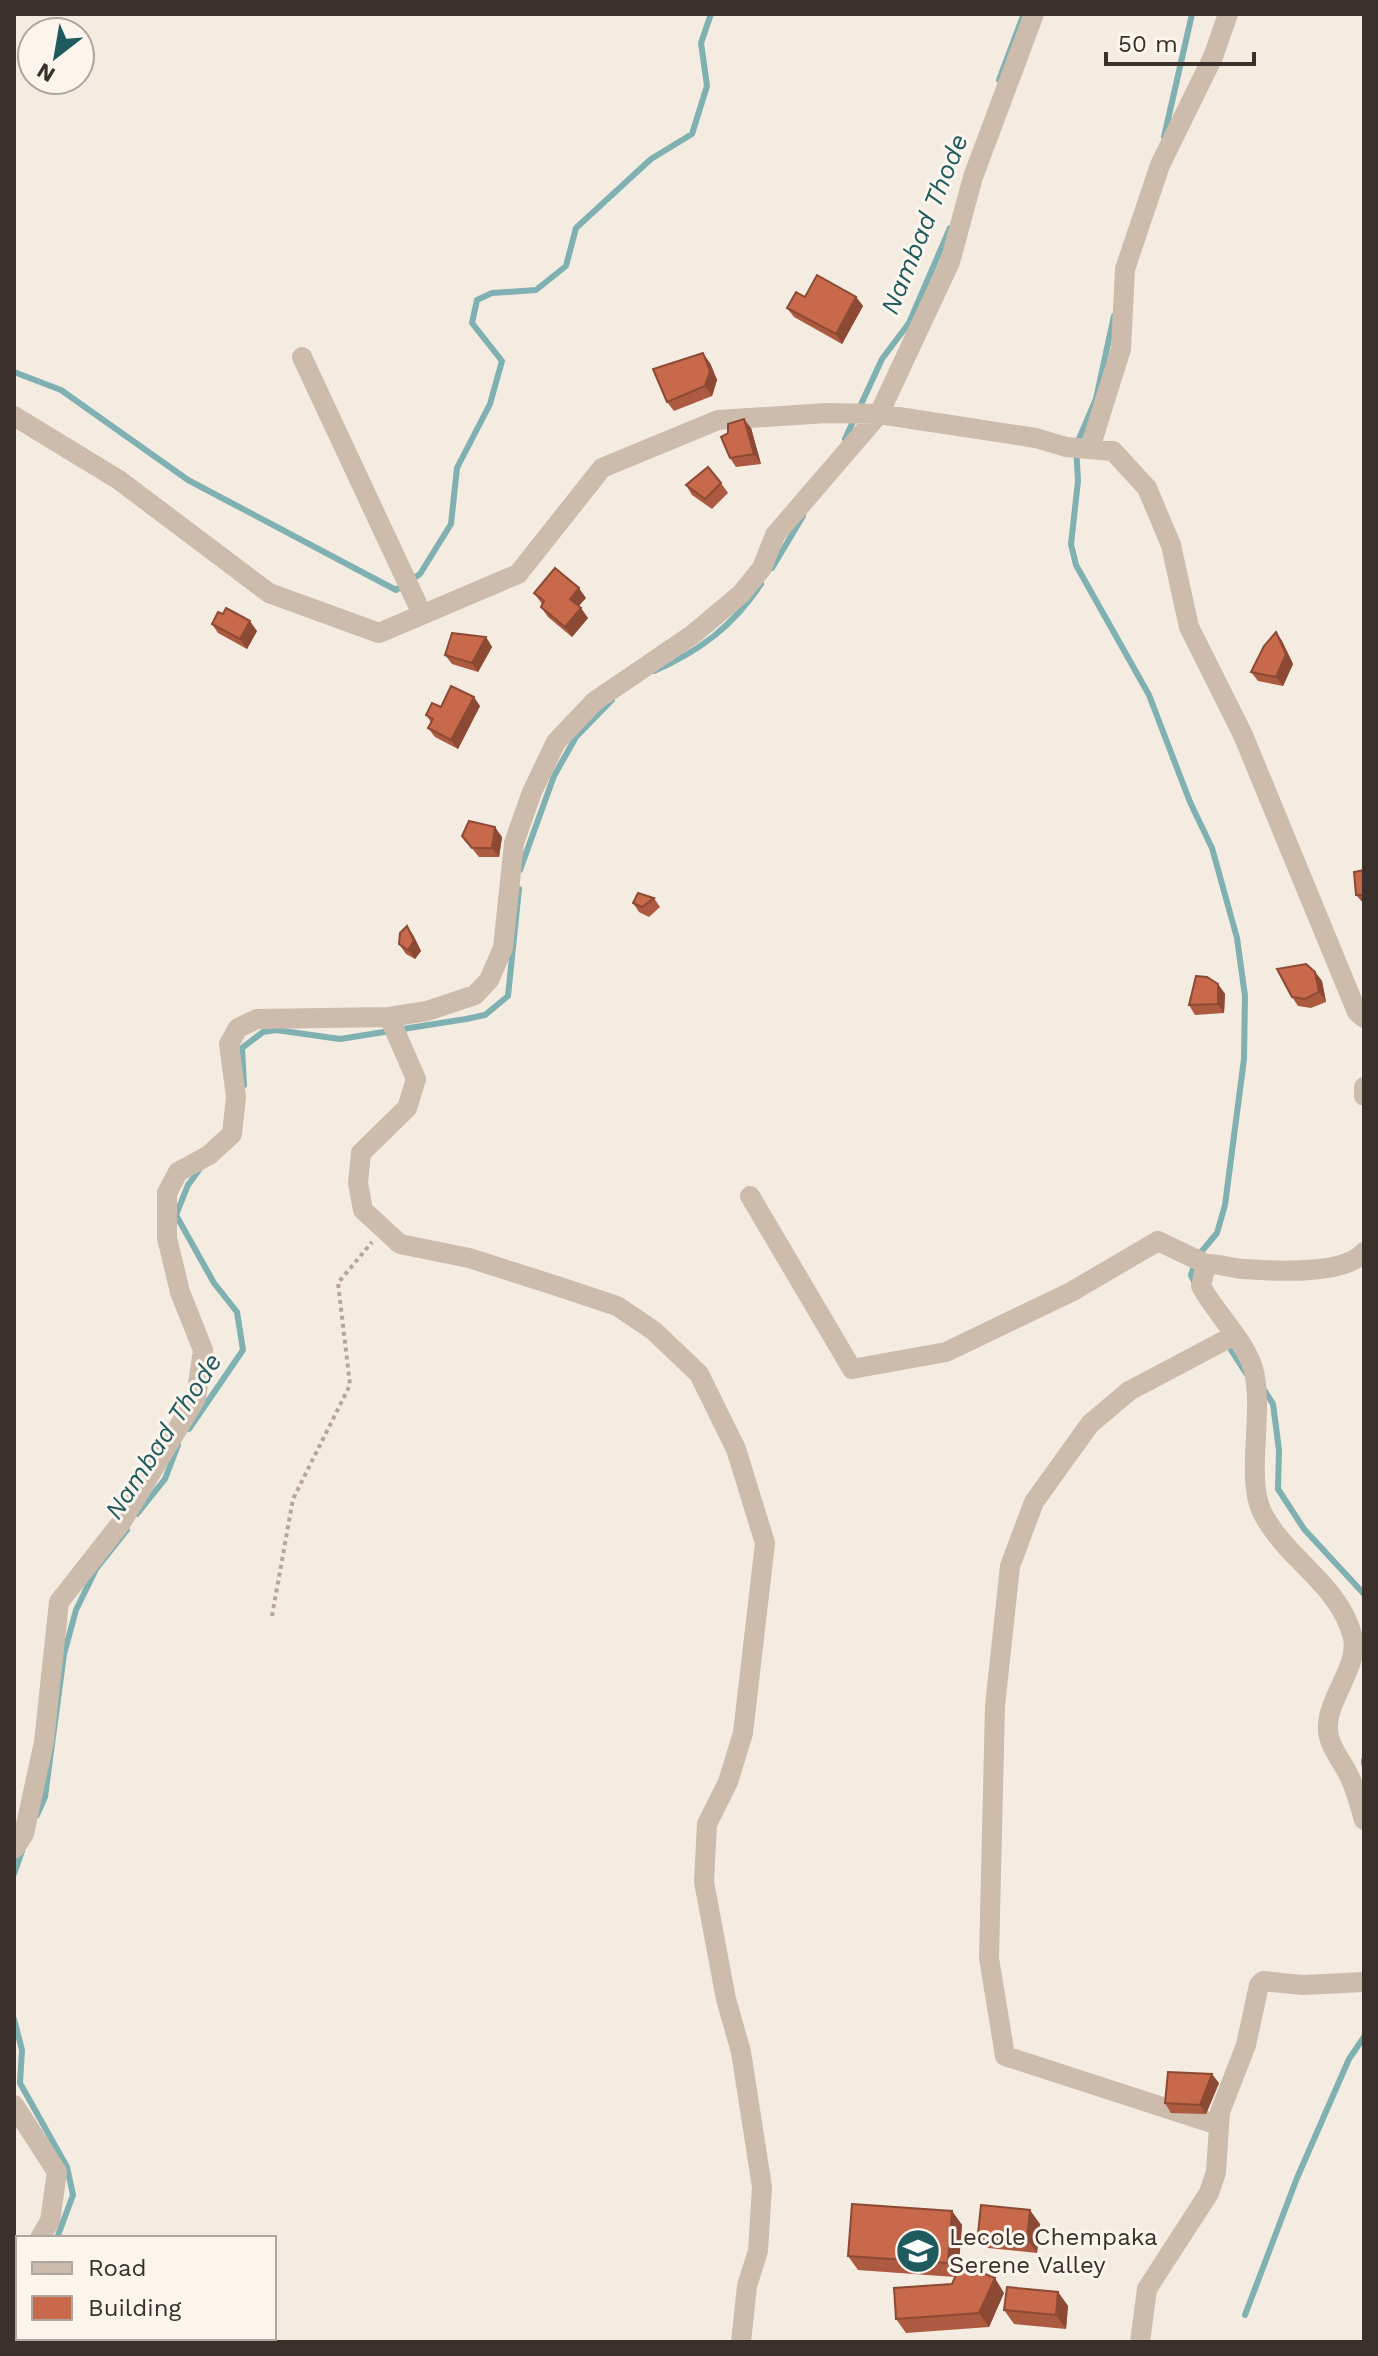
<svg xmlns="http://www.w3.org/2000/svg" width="1378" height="2356" viewBox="0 0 1378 2356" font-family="'Work Sans',sans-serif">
  <rect width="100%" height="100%" fill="#f4ebe1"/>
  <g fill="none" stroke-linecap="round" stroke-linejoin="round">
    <path stroke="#7fb0b2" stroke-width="6" d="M999,80L1023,16
      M1164,137L1192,14
      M1114,316L1096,399L1076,446L1078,481L1071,544L1076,565L1149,695L1190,802L1212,848L1237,938L1245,996L1244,1059L1225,1205L1217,1233L1197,1257L1191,1275L1196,1286
      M14,372L61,390L188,480L396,590L420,574L451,524L457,468L490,404L502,361L472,323L477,300L492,293L536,290L566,266L576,228L651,159L692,134L707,86L701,43L711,14
      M845,439L882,359L909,323L950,228
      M772,568L803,516
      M654,671C700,651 733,626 761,584
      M520,870L554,776L576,737L612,700
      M244,1085L242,1048L263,1032L276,1030L340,1039L466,1019L485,1015L508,996L519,889
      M1226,1342L1246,1373
      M1263,1388L1273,1404L1279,1450L1278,1489L1304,1529L1364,1594
      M189,1429L243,1350L237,1312L214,1283L176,1215L188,1185L199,1170
      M137,1514L165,1479L178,1445
      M1364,1760V1764
      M37,1815L45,1797L64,1654L76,1610L96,1569L127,1530
      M14,1874L22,1851
      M14,2019L22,2050L20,2083L67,2167L73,2195L57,2238
      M1245,2315L1297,2178L1349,2059L1364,2037"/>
    <path stroke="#b9a596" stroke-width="4" stroke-dasharray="4 4" stroke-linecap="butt" d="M272,1616L293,1499L350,1385L338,1283L372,1242"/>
    <path stroke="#cdbbac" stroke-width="20" d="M302,357L422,614
      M14,416L119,480L269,593L379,633L518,574L602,468L718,420L827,413L879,414L1036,438L1066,447L1113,451L1147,488L1171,545L1189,627L1243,735L1357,1012L1364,1018
      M1090,448L1121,349L1125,269L1160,165L1213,57L1228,14
      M389,1017L416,1079L407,1108L361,1153L358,1183L363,1210L400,1244L469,1258L557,1286L617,1306L654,1331L699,1374L736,1449L765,1543L743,1733L728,1782L707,1824L704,1882L726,1999L741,2052L762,2187L758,2251L747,2286L741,2342
      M1364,1087V1096
      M750,1196L852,1369L946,1352L1071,1292L1158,1241L1206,1264
      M1364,1252C1344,1276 1273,1271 1243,1269C1230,1268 1218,1263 1206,1264L1201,1286C1214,1311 1245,1341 1253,1368C1265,1410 1245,1477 1262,1512C1286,1560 1340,1584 1353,1638C1359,1665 1329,1697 1328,1725C1326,1745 1344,1762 1351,1780C1357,1793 1360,1807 1364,1820
      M14,1849L24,1834L44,1742L59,1602L121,1523L196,1398L203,1350L180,1292L167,1238V1193L178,1172L209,1155L232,1134L236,1097L229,1044L238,1028L257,1019L389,1017L427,1011L475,995L489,980L503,948L514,843L532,792L556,742L595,701L692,635L741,594L762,568L775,535L879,414L950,262L973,177L1034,14
      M14,2105L57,2172L50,2221L40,2238
      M1218,2125L1005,2056L989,1958L995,1706L1010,1566L1034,1502L1090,1424L1129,1391L1233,1336
      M14,2287L18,2272
      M14,2341V2342
      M1140,2342L1147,2289L1209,2193L1216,2172L1220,2112L1246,2045L1259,1985L1263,1981L1303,1985L1364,1982"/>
  </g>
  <path fill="#ac5a40" d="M805,297H856L863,306L842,344L794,317L787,308Z
    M710,363L717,380L712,396L674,411L667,402Z
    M751,428L761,464L736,467L730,458L728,433Z
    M721,483L728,493L712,509L692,495L686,485Z
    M534,593L586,598L578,606L588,618L572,637L548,617L541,607L542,604Z
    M223,614L257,631L247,649L218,633L212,624Z
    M1276,632L1282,641L1293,664L1283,686L1258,681L1251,672Z
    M486,637L492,647L478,672L452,664L445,655Z
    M480,706L458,749L435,737L428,728L431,722L426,715L441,707Z
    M462,836L502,837L499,857H479Z
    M1364,870V904L1356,895Z
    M654,898L660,907L649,917L639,912L633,903Z
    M407,926L413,935L421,951L415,959L406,954L399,944Z
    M1315,972L1322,981L1326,1002L1311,1008L1298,1006L1292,997Z
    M1218,984L1225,994L1224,1013L1195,1015L1189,1005Z
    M1219,2083L1206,2114L1171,2113L1165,2103Z
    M952,2211L962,2225L958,2270L1004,2293L989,2327L906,2333L896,2319L952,2284L955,2277L858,2270L848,2256Z
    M1040,2224L1037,2253L988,2248L978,2234Z
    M1058,2292L1068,2306L1066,2329L1014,2324L1004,2310Z"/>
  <path fill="#8c4a34" d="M856,297L863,306L842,344L836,334Z
    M703,353L710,363L717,380L712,396L705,386Z
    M744,419L751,428L761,464L754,454Z
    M579,588L586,598L577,608L570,599Z
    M581,608L588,618L572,637L565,627Z
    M250,621L257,631L247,649L240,639Z
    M1276,632L1282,641L1293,664L1283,686L1276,677Z
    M486,637L492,647L478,672L472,663Z
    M474,697L480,706L458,749L451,740Z
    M495,827L502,837L499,857L492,848Z
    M407,926L413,935L421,951L415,959L408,950Z
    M1315,972L1322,981L1326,1002L1319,992Z
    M1218,984L1225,994L1224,1013L1218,1004Z
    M1212,2074L1219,2083L1206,2114L1200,2105Z
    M1030,2210L1040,2224L1037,2253L1027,2239Z
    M952,2211L962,2225L958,2277L948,2263Z
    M995,2278L1004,2293L989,2327L979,2313Z
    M1058,2292L1068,2306L1066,2329L1056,2315Z"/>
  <path fill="#c8694b" stroke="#8c4a34" stroke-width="2" d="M817,275L856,297L836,334L787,308L796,292L805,297Z
    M703,353L710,371L705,386L667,402L653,369Z
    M744,419L754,454L730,458L721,437L728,433V424Z
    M708,467L721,483L705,499L686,485Z
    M555,568L579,588L570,599L581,608L565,627L541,607L544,601L534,593Z
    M226,608L250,621L240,639L212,624L218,612L223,614Z
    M1276,632L1286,654L1276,677L1251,672L1264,646Z
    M452,633L486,637L472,663L445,655Z
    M451,686L474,697L451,740L428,728L433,719L426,715L432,703L441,707Z
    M469,821L495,827L492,848H472L462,836Z
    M1364,870V895H1356L1354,872Z
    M638,893L654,898L642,907L633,903Z
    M407,926L414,941L408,950L399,944L400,933Z
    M1306,964L1315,972L1319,992L1305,999L1292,997L1277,969Z
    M1196,976L1207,977L1218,984V1004L1189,1005Z
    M1168,2072L1212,2074L1200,2105L1165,2103Z
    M852,2204L952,2211L948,2263L848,2256Z
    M981,2205L1030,2210L1027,2239L978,2234Z
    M961,2264L995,2278L979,2313L896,2319L894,2288L952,2284Z
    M1007,2287L1058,2292L1056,2315L1004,2310Z"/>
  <defs>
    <g id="school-disc" transform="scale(2.3)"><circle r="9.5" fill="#1f5a5e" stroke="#fbf5ee"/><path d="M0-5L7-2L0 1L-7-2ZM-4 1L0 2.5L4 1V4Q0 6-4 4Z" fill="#fff"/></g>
  </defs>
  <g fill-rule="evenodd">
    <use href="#school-disc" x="918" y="2251"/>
  </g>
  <g text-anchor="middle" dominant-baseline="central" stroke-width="6" stroke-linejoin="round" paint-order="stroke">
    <g font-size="24" fill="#3b302b" stroke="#fbf5ee" text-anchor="start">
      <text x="949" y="2237">Lecole Chempaka<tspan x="949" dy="28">Serene Valley</tspan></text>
    </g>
    <g font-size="26" font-style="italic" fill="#1f5a5e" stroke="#fbf5ee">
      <text transform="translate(924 224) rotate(-68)">Nambad Thode</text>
      <text transform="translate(163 1436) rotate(-57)">Nambad Thode</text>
    </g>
  </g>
  <rect width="1378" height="2356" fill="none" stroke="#3b302b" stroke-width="32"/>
  <rect x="16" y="2236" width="260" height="104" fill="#fbf5ee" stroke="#aea6a0" stroke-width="2"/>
  <rect x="32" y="2262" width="40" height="12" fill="#cdbbac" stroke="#aea6a0" stroke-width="2"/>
  <text x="88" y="2276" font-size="24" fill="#3b302b">Road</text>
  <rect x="32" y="2296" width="40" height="24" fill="#c8694b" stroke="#aea6a0" stroke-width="2"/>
  <text x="88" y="2316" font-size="24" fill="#3b302b">Building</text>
  <g transform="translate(56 56) rotate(211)"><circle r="38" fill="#fbf5ee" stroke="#aea6a0" stroke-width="2"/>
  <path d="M0-6L14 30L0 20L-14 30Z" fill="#1f5a5e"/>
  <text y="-12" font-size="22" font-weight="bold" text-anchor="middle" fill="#3b302b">N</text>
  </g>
  <path d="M1106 52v12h148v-12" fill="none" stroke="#3b302b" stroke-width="4"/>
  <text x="1118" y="52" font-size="24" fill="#3b302b" stroke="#fbf5ee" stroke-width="6" paint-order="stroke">50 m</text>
</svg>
